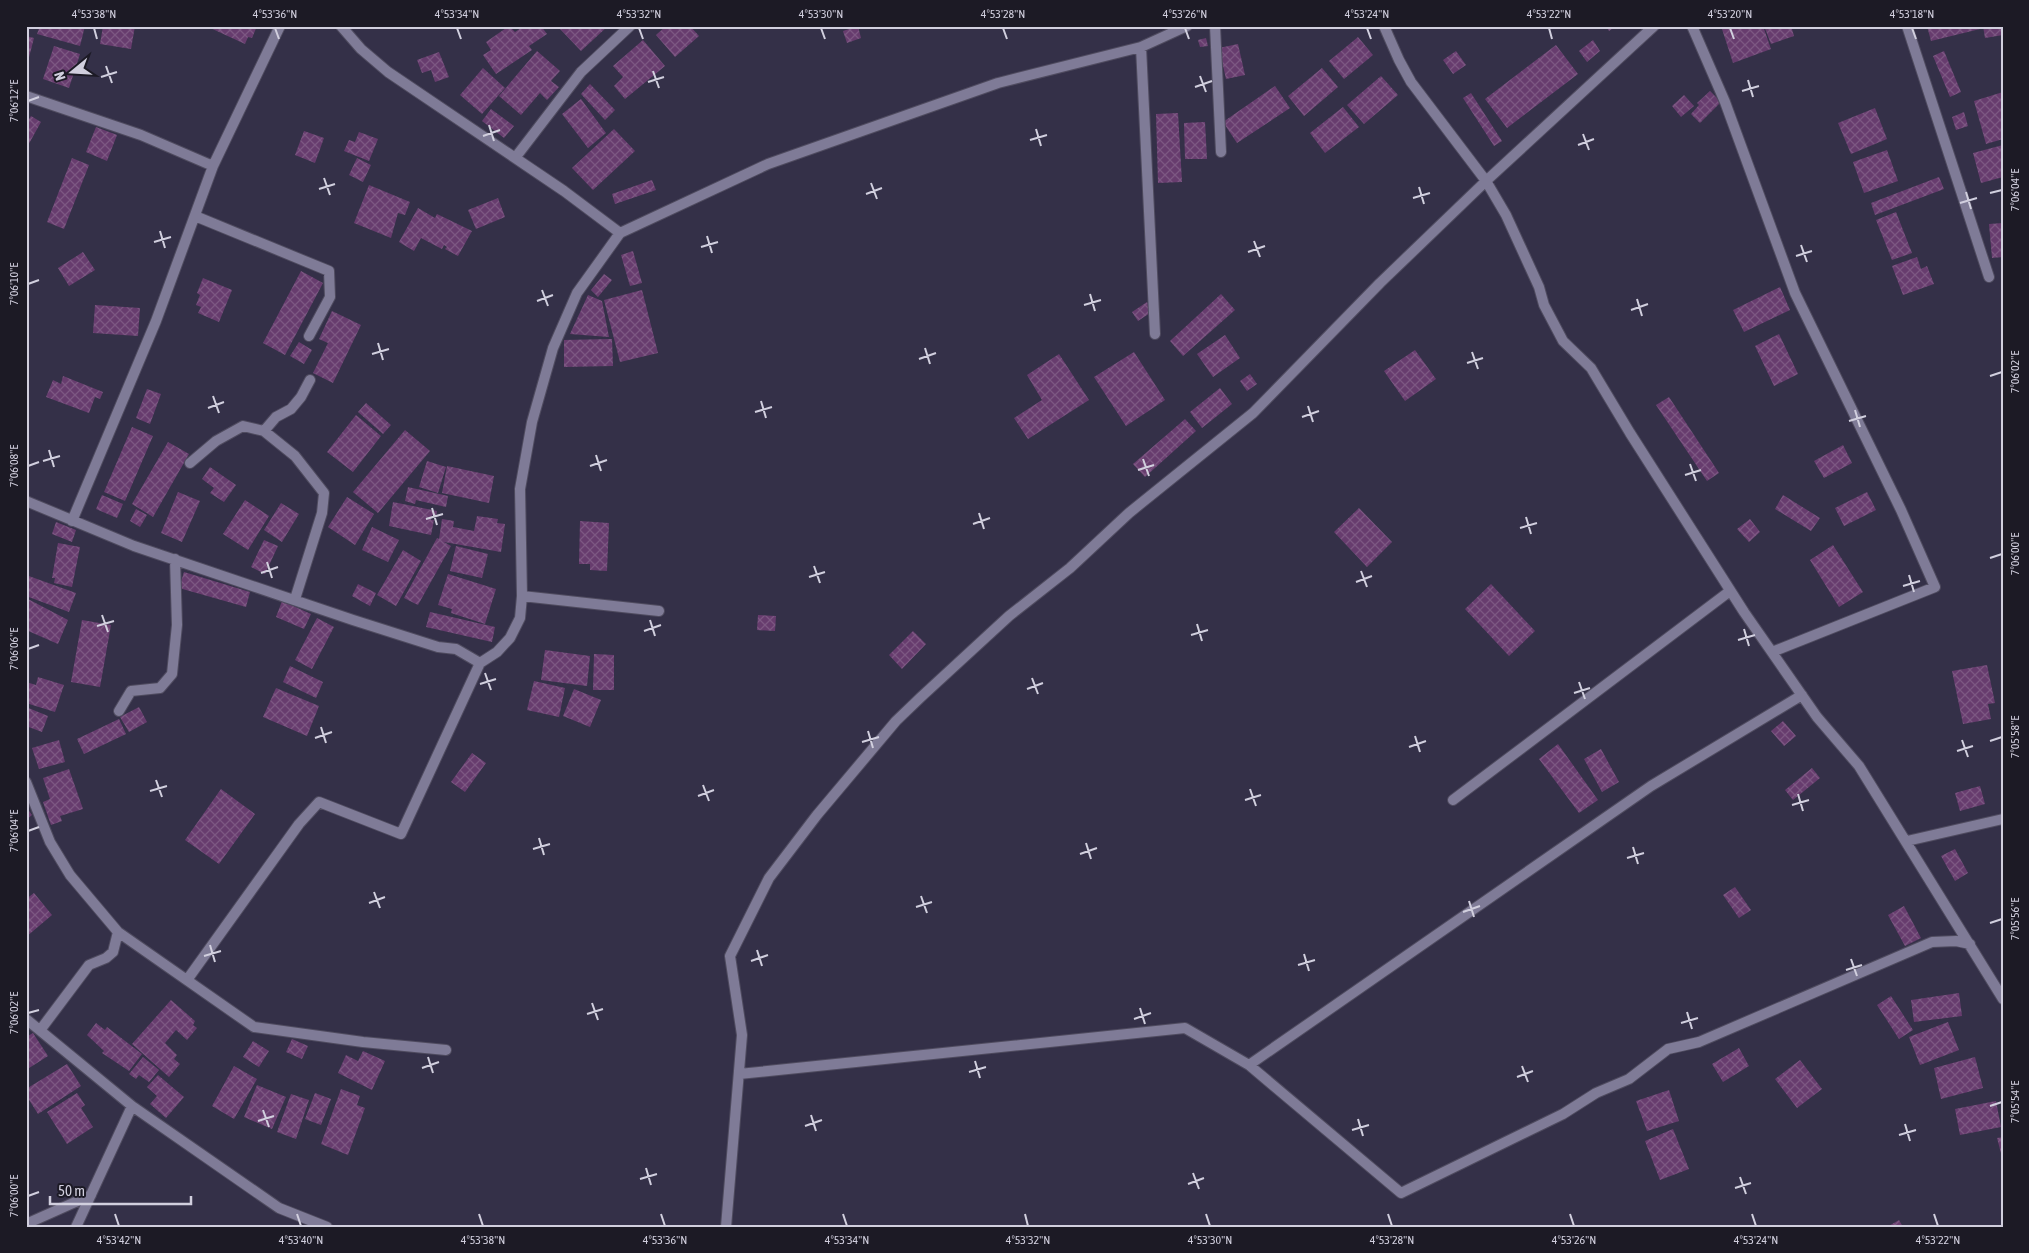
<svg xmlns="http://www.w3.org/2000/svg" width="2029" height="1253" viewBox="0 0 2029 1253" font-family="'Asap Condensed',sans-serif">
  <defs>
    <pattern id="building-cross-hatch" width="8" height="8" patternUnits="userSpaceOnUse" patternTransform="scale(1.25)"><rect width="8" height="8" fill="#673c6e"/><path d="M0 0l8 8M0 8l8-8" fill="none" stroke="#7c5782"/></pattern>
  </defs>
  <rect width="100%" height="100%" fill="#343048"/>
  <path fill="url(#building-cross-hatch)" d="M40,26H85L80,46L37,34Z
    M103,26H135L131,49L100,44Z
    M206,26H257L252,38L248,37L245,44Z
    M509,26L515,32L524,26H541L547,34L529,46L532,50L496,74L483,55L491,50L486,42Z
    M563,26H608L581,51L560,29Z
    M666,26H690L699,36L675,57L656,35Z
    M858,26L861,38L847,43L843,31Z
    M1606,26H1616L1609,31Z
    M1721,26H1763L1771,49L1733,63Z
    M1764,26H1791L1794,36L1771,44Z
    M1927,26H1979L1980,29L1931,41Z
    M1983,26H2003V35L1985,38Z
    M26,36L34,38L27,65H26Z
    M1358,37L1373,55L1344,79L1329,61Z
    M1206,38L1208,46L1200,47L1198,40Z
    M643,40L665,66L625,99L614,86L623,77L613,66Z
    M1593,40L1600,51L1587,62L1579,51Z
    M1238,44L1245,75L1226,79L1219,48Z
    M1556,45L1578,74L1507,128L1485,99Z
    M54,46L80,54L69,88L43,79Z
    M537,51L560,71L551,81L559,87L547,100L540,93L521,115L499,96Z
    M1456,51L1466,65L1453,74L1443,60Z
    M1944,51L1961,92L1950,97L1933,56Z
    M439,52L449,77L435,82L431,70L422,73L417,60Z
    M483,68L505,88L482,114L460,95Z
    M1322,68L1338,87L1304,116L1288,96Z
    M1381,76L1398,95L1364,124L1347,105Z
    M590,84L615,110L605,120L581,94Z
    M1275,86L1290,108L1237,143L1223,122Z
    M1710,91L1721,102L1700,123L1691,114L1699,105L1697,103Z
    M2003,92V139L1986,144L1974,101Z
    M1471,93L1502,141L1494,146L1463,98Z
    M1684,95L1694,106L1681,117L1672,106Z
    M581,99L606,133L588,148L562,114Z
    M1343,107L1359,127L1325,153L1310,133Z
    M1875,108L1887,139L1851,154L1838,123Z
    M491,109L514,126L504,138L482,121Z
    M1964,112L1968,126L1956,130L1952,117Z
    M1178,113L1182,182L1158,183L1156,114Z
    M31,116L41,122L26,149V124Z
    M1205,122L1207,159H1185L1184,123Z
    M96,127L117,135L107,161L86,152Z
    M614,129L635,151L593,190L572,168Z
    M304,131L324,138L315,163L295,155Z
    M359,132L378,139L369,161L344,151L349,140L355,142Z
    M2003,145V177L1981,183L1973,153Z
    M1887,150L1898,181L1864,193L1853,162Z
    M72,158L89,165L64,229L47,222Z
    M357,158L371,165L363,182L349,175Z
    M1939,177L1944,189L1875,215L1871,203Z
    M652,180L656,190L615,204L612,194Z
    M369,185L410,202L405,215L398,213L391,238L354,223Z
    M498,198L505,217L476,229L468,210Z
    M418,208L435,218L437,214L472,231L458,256L445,249L447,247L444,245L442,249L421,238L414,251L399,242Z
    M1896,212L1912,253L1892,260L1876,220Z
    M2003,223V257L1992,258L1989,224Z
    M633,251L642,283L630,286L621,255Z
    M83,252L95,270L69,286L58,268Z
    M1917,257L1921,269L1927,266L1934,284L1903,295L1892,266Z
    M301,271L323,283L285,355L263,343Z
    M604,274L612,280L598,297L591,290Z
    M203,278L232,290L219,322L198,313L201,307L196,305L200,295L197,293Z
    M1780,287L1790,310L1744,332L1733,310Z
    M642,290L658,353L620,362L604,300Z
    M1221,294L1235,310L1183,356L1170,341Z
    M588,295L602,301L609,337L570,334Z
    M1147,302L1153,311L1138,321L1132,312Z
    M95,305L140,308L138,336L93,333Z
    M332,311L361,325L333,383L313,373L328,343L319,339Z
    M1779,334L1798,374L1774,386L1755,346Z
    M1225,335L1240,358L1213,377L1197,354Z
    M612,339L613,366L564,367V340Z
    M299,342L312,350L304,364L290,356Z
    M1415,350L1436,379L1405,401L1384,371Z
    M1134,352L1165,400L1126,426L1094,377Z
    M1059,354L1089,400L1028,439L1014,418L1042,400L1027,375Z
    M1250,374L1257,384L1247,391L1240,381Z
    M63,376L103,392L100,399L95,397L89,413L46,397L53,380L61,384Z
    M1220,388L1232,404L1202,428L1190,412Z
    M147,389L161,394L150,424L136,418Z
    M1669,397L1719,473L1707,481L1656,405Z
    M366,403L391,425L383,434L358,412Z
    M356,415L381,436L353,472L327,452Z
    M1185,419L1196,431L1145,477L1133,464Z
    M132,427L153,436L125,501L104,492Z
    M405,430L430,451L378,513L353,492Z
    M168,442L189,454L153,517L132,504Z
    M1843,445L1852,463L1824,478L1814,461Z
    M427,461L446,467L438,493L419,487Z
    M447,466L494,476L489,503L442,493Z
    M210,467L236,485L224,502L210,493L214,488L202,479Z
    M408,487L448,496L446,507L416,500L415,504L405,501Z
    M178,492L200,501L182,542L161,533Z
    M1867,492L1876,510L1844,526L1835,508Z
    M102,495L123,504L117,518L96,509Z
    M1783,495L1820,518L1811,531L1775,509Z
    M347,497L374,514L355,545L328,527Z
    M245,500L269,516L248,550L223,534Z
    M393,502L437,511L436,516L432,515L431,520H434L431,535L389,526Z
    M281,503L299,514L282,542L264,530Z
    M1359,508L1392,542L1367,567L1334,532Z
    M136,509L147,515L140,527L130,521Z
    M477,516L498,519L497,523L505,524L501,552L444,542L451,546L418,605L404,598L437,538L439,539L442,519L454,521L453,527L474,531Z
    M1750,519L1760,532L1749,542L1737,529Z
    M580,521L609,523L607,571L590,570V564H579Z
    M56,522L76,530L72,542L52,534Z
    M372,527L399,540L388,562L362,550Z
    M264,540L278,546L265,574L251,567Z
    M58,543L80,547L72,587L54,583L55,578H52Z
    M1833,545L1863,592L1839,607L1810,560Z
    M456,546L488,554L482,578L450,571Z
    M403,550L421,561L396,606L377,595Z
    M184,572L250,592L246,607L179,588Z
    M448,574L496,589L485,624L451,613L452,609L438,605Z
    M26,575L76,593L69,612L26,596Z
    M358,584L376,593L370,606L352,596Z
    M1491,584L1535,631L1509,656L1465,609Z
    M28,599L68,620L58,644L26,630Z
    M282,601L311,614L304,629L276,617Z
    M430,612L495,627L492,642L426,627Z
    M758,615L776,616L775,631L757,630Z
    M317,618L334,627L312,669L295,660Z
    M82,620L111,625L100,687L71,682Z
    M913,631L926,644L902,669L889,655Z
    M545,650L590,656L587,686L541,680Z
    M594,654L614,655V690H593Z
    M1987,665L1995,703L1988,704L1991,719L1963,724L1952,671Z
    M290,666L323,682L316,698L283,682Z
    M38,677L64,685L55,712L26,703V682L36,685Z
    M534,681L565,688L559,717L527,710Z
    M276,688L319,706L307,736L263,717Z
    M574,689L601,700L590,727L563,716Z
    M26,707L48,716L42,732L26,726Z
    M139,707L147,722L129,732L120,717Z
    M119,719L126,734L84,754L77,739Z
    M1783,721L1796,736L1784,746L1771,731Z
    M59,740L65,762L39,769L32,748Z
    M1558,744L1598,800L1579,813L1539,759Z
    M1601,749L1619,782L1602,792L1584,759Z
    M472,753L486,763L465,792L451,782Z
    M1812,768L1820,778L1793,800L1785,790Z
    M69,769L83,809L60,816L62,821L51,825L43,802L50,799L43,778Z
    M1980,786L1985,804L1960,811L1955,793Z
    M221,789L255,814L219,864L185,840Z
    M26,807L32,815L26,820Z
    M1955,849L1968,873L1955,881L1941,856Z
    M1735,887L1751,910L1739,918L1723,895Z
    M34,893L52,915L26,937V899Z
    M1904,906L1921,938L1905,946L1888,915Z
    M1959,993L1962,1016L1914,1022L1911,1000Z
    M1891,996L1913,1030L1899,1039L1877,1005Z
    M171,1000L195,1021L193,1025L197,1028L187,1040L176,1030L165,1043L177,1055L174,1059L180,1064L169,1077L132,1044Z
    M1948,1022L1959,1050L1920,1065L1909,1037Z
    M96,1023L105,1030L107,1027L142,1054L129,1071L102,1053L104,1051L87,1035Z
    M33,1033L48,1056L26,1070V1037Z
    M292,1039L308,1046L302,1059L286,1052Z
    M253,1041L269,1051L259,1067L243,1057Z
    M1739,1048L1749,1066L1723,1082L1712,1064Z
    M363,1051L385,1061L372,1090L338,1073L346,1055L358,1061Z
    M143,1057L159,1070L149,1082L139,1075L136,1079L129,1074Z
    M1975,1057L1983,1088L1941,1099L1934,1068Z
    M1800,1060L1822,1089L1797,1108L1775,1079Z
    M67,1064L81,1086L38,1114L26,1095V1089Z
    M234,1066L257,1079L234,1119L212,1106Z
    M158,1075L184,1097L166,1118L150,1104L157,1096L147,1087Z
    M257,1085L286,1097L272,1129L244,1117Z
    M341,1089L360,1096L357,1105L365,1108L348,1155L321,1144Z
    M1669,1090L1679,1121L1647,1131L1636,1101Z
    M77,1093L85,1105L81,1108L93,1127L67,1144L47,1112Z
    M315,1093L331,1099L321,1125L305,1119Z
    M291,1094L309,1100L296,1139L277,1132Z
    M1996,1101L2001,1127L1960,1135L1955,1109Z
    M1673,1129L1689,1169L1660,1180L1645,1141Z
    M2003,1137V1157H2002L1997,1138Z
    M1899,1220L1903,1227H1887Z"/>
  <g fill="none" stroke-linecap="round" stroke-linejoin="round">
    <g stroke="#4f4b5f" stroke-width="12">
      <path id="minor" d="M341,26L361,49L388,72L564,191L620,233
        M1215,26L1221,152
        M1384,26L1399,60L1411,82L1486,181L1506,215L1539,287L1544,305L1563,341L1591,368L1630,433L1744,612L1817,717L1859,766L2003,999
        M1692,26L1725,102L1795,293L1901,510L1935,587L1772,652
        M1907,26L1989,277
        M1141,47L1155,334
        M26,96L141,135L213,166
        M515,158L581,72L630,26
        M195,216L329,271L330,297L309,336
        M264,431L276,417L291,409L301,397L310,380
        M190,463L216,441L243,426L264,431L295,456L324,493L322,513L295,599
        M26,501L134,546L353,620L438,647L456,649L480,663
        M72,521L156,321L213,166L280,26
        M522,596L659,611
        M119,711L131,691L160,688L172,674L177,625L175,559
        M26,782L50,842L70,875L118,932L254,1027L363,1042L446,1050
        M1453,800L1730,591
        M1907,841L2003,819
        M187,980L299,824L319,802L401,834L480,663L497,652L510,638L520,618L522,596L520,489L532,422L553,348L577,293L620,233L768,164L998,83L1141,47L1187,26
        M26,1019L132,1106L279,1208L327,1227
        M41,1029L89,965L106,958L113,952L118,932
        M1249,1065L1651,786L1802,695
        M739,1074L1185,1028L1249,1065L1401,1193L1563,1114L1596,1093L1629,1079L1668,1049L1699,1042L1932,942L1956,941L1970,944
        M26,1224L91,1195
        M76,1227L132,1106
        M726,1227L742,1035L730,956L769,878L817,815L896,721L921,697L1009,616L1070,568L1129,513L1253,413L1380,283L1486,181L1654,26"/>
    </g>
    <use href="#minor" stroke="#7f7b97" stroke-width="10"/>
  </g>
  <path fill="none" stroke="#d1cfde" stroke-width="2" d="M94,28L97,39M275,28L279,39M457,28L461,39M639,28L643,39M821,28L825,39M1003,28L1007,39M1185,28L1189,39M1367,28L1371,39M1549,28L1552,39M1730,28L1734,39M1912,28L1916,39M106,66L112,83M653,71L659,88M1200,76L1206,92M101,77L117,72M1748,80L1753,97M648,82L664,77M1195,87L1212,81M1742,91L1759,86M28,101L39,97M489,125L494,141M1036,129L1041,146M1583,134L1589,150M483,136L500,130M1030,140L1047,135M1578,145L1594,139M324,178L330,195M871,183L877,199M1419,187L1424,204M319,189L335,184M1966,192L1971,209M1990,193L2002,190M866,194L882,188M1413,198L1430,193M1960,203L1977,198M160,231L165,248M707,236L712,253M1254,241L1260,257M154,242L171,237M1801,245L1807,262M701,247L718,242M1248,252L1265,246M1796,256L1812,251M28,284L39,280M542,290L548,306M1090,294L1095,311M1637,299L1642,316M537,301L553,295M1084,305L1101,300M1631,310L1648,304M378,343L383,360M925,348L930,364M1472,352L1478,369M372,354L389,349M919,359L936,353M1467,363L1483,358M1990,376L2002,372M213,396L219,413M761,401L766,418M1308,406L1313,422M208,408L224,402M1855,410L1860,427M755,412L772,407M1302,417L1319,411M1849,421L1866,416M49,450L54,467M596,455L601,471M1143,459L1149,476M43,461L60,456M1690,464L1696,481M28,466L39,462M590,466L607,460M1138,470L1154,465M1685,475L1701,470M432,508L437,525M979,513L984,529M1526,517L1531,534M426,519L443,514M973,524L990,518M1520,528L1537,523M1990,558L2002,554M267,562L272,578M814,566L820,583M1361,571L1367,587M261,573L278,567M1909,575L1914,592M809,577L825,572M1356,582L1372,576M1903,586L1920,581M102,615L108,632M650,620L655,636M1197,624L1202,641M97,626L114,621M1744,629L1749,646M644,631L661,625M1191,635L1208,630M1738,640L1755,635M28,649L39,645M485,673L491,690M1032,678L1038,694M1579,682L1585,699M480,684L496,679M1027,689L1043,683M1574,693L1590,688M321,727L326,743M868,731L873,748M1415,736L1420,752M315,738L332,732M1962,740L1968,757M1990,741L2002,737M862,742L879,737M1409,747L1426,741M1957,751L1973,746M156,780L162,797M703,785L709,801M1250,789L1256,806M150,791L167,786M1798,794L1803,811M698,796L714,790M1245,800L1261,795M1792,805L1809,800M28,831L39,827M539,838L544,855M1086,843L1091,859M1633,847L1638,864M533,849L550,844M1080,854L1097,848M1627,858L1644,853M374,892L380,908M921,896L927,913M1469,901L1474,917M369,903L385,897M916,907L932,902M1463,912L1480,906M1990,923L2002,919M210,945L215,962M757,950L762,966M1304,954L1309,971M204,956L221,951M1851,959L1857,976M751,961L768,955M1298,965L1315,960M1846,970L1862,965M592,1003L598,1020M1140,1008L1145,1024M1687,1012L1692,1029M28,1013L39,1010M587,1014L603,1009M1134,1019L1151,1013M1681,1023L1698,1018M428,1057L433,1073M975,1061L980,1078M1522,1066L1528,1082M422,1068L439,1062M969,1072L986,1067M1517,1077L1533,1071M1990,1106L2002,1102M263,1110L269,1127M811,1115L816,1131M1358,1119L1363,1136M258,1121L274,1116M1905,1124L1910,1141M805,1126L822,1120M1352,1130L1369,1125M1899,1135L1916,1130M646,1168L651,1185M1193,1173L1199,1189M1740,1177L1746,1194M640,1179L657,1174M1188,1184L1204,1178M1735,1188L1751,1183M28,1196L39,1192M115,1214L119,1226M297,1214L301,1226M479,1214L483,1226M661,1214L665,1226M843,1214L847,1226M1025,1214L1028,1226M1206,1214L1210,1226M1388,1214L1392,1226M1570,1214L1574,1226M1752,1214L1756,1226M1934,1214L1938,1226"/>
  <rect width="2029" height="1253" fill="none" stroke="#1c1a25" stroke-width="55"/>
  <g transform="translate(72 72) rotate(252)" stroke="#1c1a25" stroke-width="4" paint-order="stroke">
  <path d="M0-4L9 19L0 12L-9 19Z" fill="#d1cfde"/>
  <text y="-8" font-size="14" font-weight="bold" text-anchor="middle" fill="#d1cfde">N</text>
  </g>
  <path d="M50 1196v8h141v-8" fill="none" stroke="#d1cfde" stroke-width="2.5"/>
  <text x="58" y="1196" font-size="15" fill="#d1cfde" stroke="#1c1a25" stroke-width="4" paint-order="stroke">50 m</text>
  <rect x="28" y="28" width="1974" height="1198" fill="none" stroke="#d1cfde" stroke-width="2"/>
  <g font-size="12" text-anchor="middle" fill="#d1cfde">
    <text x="94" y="18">4°53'38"N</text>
    <text x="275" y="18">4°53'36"N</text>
    <text x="457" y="18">4°53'34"N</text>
    <text x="639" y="18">4°53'32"N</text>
    <text x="821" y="18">4°53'30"N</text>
    <text x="1003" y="18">4°53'28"N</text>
    <text x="1185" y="18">4°53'26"N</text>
    <text x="1367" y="18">4°53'24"N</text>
    <text x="1549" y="18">4°53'22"N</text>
    <text x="1730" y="18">4°53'20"N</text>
    <text x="1912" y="18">4°53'18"N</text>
    <text transform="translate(14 101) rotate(-90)" y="4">7°06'12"E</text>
    <text transform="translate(2015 190) rotate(-90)" y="4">7°06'04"E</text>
    <text transform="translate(14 284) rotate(-90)" y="4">7°06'10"E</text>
    <text transform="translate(2015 372) rotate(-90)" y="4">7°06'02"E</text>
    <text transform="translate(14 466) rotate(-90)" y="4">7°06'08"E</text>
    <text transform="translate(2015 554) rotate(-90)" y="4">7°06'00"E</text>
    <text transform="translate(14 649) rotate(-90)" y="4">7°06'06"E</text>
    <text transform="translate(2015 737) rotate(-90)" y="4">7°05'58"E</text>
    <text transform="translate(14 831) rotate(-90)" y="4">7°06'04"E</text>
    <text transform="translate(2015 919) rotate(-90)" y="4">7°05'56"E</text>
    <text transform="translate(14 1013) rotate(-90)" y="4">7°06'02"E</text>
    <text transform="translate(2015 1102) rotate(-90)" y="4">7°05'54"E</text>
    <text transform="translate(14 1196) rotate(-90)" y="4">7°06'00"E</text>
    <text x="119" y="1244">4°53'42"N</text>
    <text x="301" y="1244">4°53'40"N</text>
    <text x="483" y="1244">4°53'38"N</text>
    <text x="665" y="1244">4°53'36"N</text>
    <text x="847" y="1244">4°53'34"N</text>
    <text x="1028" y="1244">4°53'32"N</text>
    <text x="1210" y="1244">4°53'30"N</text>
    <text x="1392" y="1244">4°53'28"N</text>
    <text x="1574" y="1244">4°53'26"N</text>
    <text x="1756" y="1244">4°53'24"N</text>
    <text x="1938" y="1244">4°53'22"N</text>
  </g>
</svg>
